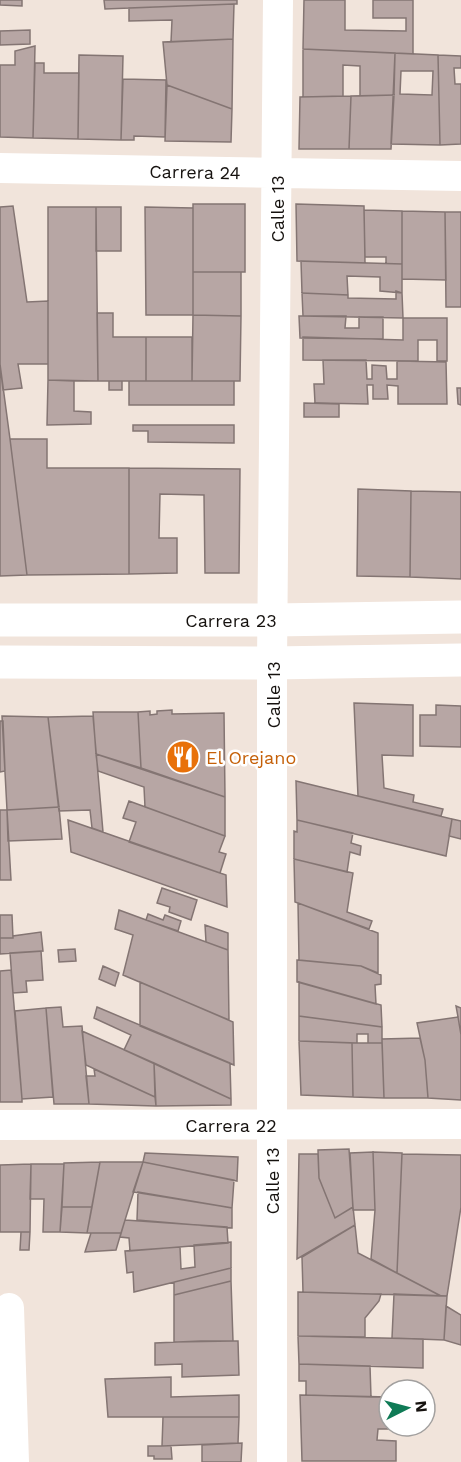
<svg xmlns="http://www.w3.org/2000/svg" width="461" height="1462" viewBox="0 0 461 1462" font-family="'Work Sans',sans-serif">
  <rect width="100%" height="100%" fill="#f1e4db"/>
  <path fill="#b7a6a4" stroke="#847573" stroke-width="1.5" fill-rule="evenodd" d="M0,0H22V6L0,5Z
    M104,0H237V4H234L105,9Z
    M304,0H345V30L406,31V18H373V0H413V54L303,49Z
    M234,4L233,39L171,42L172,20L129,21V8Z
    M30,30V44L0,45V31Z
    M233,39L232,109L167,85L163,42Z
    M35,46L33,138L0,137V65H15V51Z
    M303,49L395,53L394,95L360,96V66L343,65V96L303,97Z
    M395,53L438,55L440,145L391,144ZM401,71H433L432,95L400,94Z
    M79,55L123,56L121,140L78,139Z
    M438,55L461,56V68H454L455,84H461V144L440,145Z
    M35,63H44V73H79L78,139L33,138Z
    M123,79L166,80L165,137L134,136V140H121Z
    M167,85L232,109L231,142L165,141Z
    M394,95L391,149H349L351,96Z
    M351,96L349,149H299L300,97Z
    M193,204H245V272H193Z
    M296,204L364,206L365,263L297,261Z
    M13,206L27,302L48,301V364H18L22,388L3,390L0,364V207Z
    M48,207H96L98,381L48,380Z
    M96,207H121V251H96Z
    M145,207L193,208V315H146Z
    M364,210L402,211V264H386V257H365Z
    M402,211L445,212L446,280L402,279Z
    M445,212H461V307H446Z
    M301,261L402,264V293L380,291V277L347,276L348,295L302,293Z
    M193,272H241V316L193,315Z
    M396,291L402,293L403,318L303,316L302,293L348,295V298L396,299Z
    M97,313H113V337H146V381H98Z
    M193,315L241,316L240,381H192Z
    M299,316H346L345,328H359V317H383V339L300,338Z
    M403,318H447V361H437V340H418V361L303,360V337L403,340Z
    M146,337H192V381H146Z
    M323,360H366L367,379H372V365L386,366L387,379H397V361L446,362L447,404H398V386L387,385L388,399H373V385H367L368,404L315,403L314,384H324Z
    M0,364L10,439L27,575L0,576Z
    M48,380L74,381V411L91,412V424L47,425Z
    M109,381H122V390H109Z
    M129,381H234V405H129Z
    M457,388H461V405L458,404Z
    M304,403L339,404V417H304Z
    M133,425H234V443L148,442V431H133Z
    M10,439H47V468H129V574L27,575Z
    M129,468L240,469L239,573H205L204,495L160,494L159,538H177V573L129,574Z
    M358,489L411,491L410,577L357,576Z
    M411,491L461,492V579L410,577Z
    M354,703L413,705V756L382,755L384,788L414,795L413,802L443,809L441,816L358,796Z
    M436,705L461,706V747L420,746V715H436Z
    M172,710V714L224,713L225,797L141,768L138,712L150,711V715L157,714V711Z
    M93,712H138L141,768L96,754Z
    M2,716L48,717L59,807L7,810Z
    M93,716L96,751L103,832L92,828L90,810L59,811L48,717Z
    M0,721H3L5,771L0,772Z
    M96,754L225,797V836L145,807L144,787L98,771Z
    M296,781L452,819L446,856L297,820Z
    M129,801L225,836L219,852L226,854L220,873L129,842L136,822L123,818Z
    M59,807L62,839L8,841L7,810Z
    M0,810H7L11,880H0Z
    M452,819L461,821V839L449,836Z
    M68,820L226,875L227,907L71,852Z
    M297,820L353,833L351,843L361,846L360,855L350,852L347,872L294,859V831L297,832Z
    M294,859L353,873L347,912L372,921L369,929L295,902Z
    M162,888L197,900L191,920L169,912L170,907L157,903Z
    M298,903L378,933V973L361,966L299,960Z
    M119,910L228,950L229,1020L123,975L133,935L115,929Z
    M148,914L163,920L165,915L181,921L178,931L146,920Z
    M0,915H12L13,938H0Z
    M205,925L228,933V950L206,942Z
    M41,932L43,951L0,954V938H13V936Z
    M75,949L76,961L59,962L58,950Z
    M41,951L43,980L26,981L27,992L13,993L10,953Z
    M297,960L361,966L381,975V984L375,985L376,1004L297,982Z
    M103,966L119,973L115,986L99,979Z
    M11,970L22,1099V1102H0V971Z
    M140,982L233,1022L234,1065L140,1026Z
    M299,982L381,1005L382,1027L299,1016Z
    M456,1006L461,1008V1035L458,1017Z
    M61,1007L63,1027L82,1026L89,1104H54L46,1008Z
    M97,1007L230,1063L231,1099L124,1050L131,1035L94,1018Z
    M46,1008L53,1097L22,1099L15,1011Z
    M299,1016L382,1027V1043H368V1034H357V1043L299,1041Z
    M458,1017L461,1035V1100L428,1098L425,1060L417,1023Z
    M82,1031L154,1063L155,1097L86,1065Z
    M420,1038L425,1060L428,1098H384L382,1039Z
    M299,1041L352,1043L353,1097L301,1095Z
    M352,1043H382L384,1098L353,1097Z
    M154,1063L231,1099V1105L156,1106Z
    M94,1069L155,1097L156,1106L89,1104L86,1076H95Z
    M349,1149L353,1207L335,1218L319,1178L318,1150Z
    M373,1152L375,1210H353L350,1153Z
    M373,1152L402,1153L397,1273L371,1259L375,1210Z
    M145,1153L238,1157L237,1181L143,1162Z
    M299,1154H318L319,1178L335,1218L353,1207L355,1225L297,1259Z
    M402,1154L461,1155V1207L447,1296H441L397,1273Z
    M100,1162L92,1207H62L64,1163Z
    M100,1162H143L121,1233H87Z
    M143,1162L234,1180L232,1208L133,1192Z
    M31,1164L30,1232H0V1165Z
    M31,1164H64L60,1232H43L44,1199H30Z
    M138,1192L232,1208V1228L137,1220Z
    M62,1207H92L87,1233L60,1232Z
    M125,1220L227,1227L228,1243L130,1251L129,1238L120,1237Z
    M355,1225L358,1253L441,1296L303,1292L302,1257Z
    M21,1232H30L29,1250H20Z
    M91,1233H121L116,1250L85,1252Z
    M231,1242V1268L134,1292L133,1272L127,1273L125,1251L180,1247L181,1269L195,1267L194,1245Z
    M231,1268V1281L174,1295V1282Z
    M231,1281L233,1341L174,1342V1295Z
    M298,1292L372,1294H381L379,1301L365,1318V1337L298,1336Z
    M394,1294L447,1296L444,1340L392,1338Z
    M446,1306L461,1315V1345L444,1340Z
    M298,1336L423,1339V1368L299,1364Z
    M201,1341H238L239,1375L182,1377V1364L155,1365V1343Z
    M299,1364L370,1366L371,1397L306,1395V1381H299Z
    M171,1377V1397L239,1395V1417H108L105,1379Z
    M300,1395L389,1397V1426H396V1429H378L377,1440L396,1441V1461H302Z
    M163,1417H239L238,1443L162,1446Z
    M242,1443L241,1462H202V1445Z
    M148,1446H171L172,1459H154V1456H148Z"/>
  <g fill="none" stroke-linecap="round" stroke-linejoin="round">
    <path stroke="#fff" stroke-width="30" d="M0,168L461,176
      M0,1125L461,1124
      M9,1308L14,1462
      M272,1462V663L278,0"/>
    <path stroke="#fff" stroke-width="33" d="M0,620H274L461,617
      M0,662L272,663L461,660"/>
  </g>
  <defs>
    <g id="restaurant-disc" transform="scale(1.725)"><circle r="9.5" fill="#e8710a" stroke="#fff"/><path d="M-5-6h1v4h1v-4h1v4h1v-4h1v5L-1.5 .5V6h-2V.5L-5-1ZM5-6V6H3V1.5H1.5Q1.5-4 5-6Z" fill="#fff"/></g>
  </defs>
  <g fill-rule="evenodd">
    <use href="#restaurant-disc" x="183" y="757"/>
  </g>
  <g text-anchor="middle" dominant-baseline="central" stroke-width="5" stroke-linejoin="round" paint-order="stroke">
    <g font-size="18" fill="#16120f" stroke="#fff">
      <text transform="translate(195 172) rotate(1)">Carrera 24</text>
      <text transform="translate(277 209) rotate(-90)">Calle 13</text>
      <text x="231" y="620">Carrera 23</text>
      <text transform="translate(273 695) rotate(-90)">Calle 13</text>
      <text x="231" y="1125">Carrera 22</text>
      <text transform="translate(272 1181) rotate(-90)">Calle 13</text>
    </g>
    <g font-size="18" fill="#c56008" stroke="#fff" text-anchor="start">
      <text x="206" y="757">El Orejano</text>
    </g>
  </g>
  <g transform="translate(407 1408) rotate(84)"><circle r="28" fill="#ffffff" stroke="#a2a09f" stroke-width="1.5"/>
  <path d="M0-4.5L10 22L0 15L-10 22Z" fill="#0f7b56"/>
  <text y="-9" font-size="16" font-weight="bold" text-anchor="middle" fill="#16120f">N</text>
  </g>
</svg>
